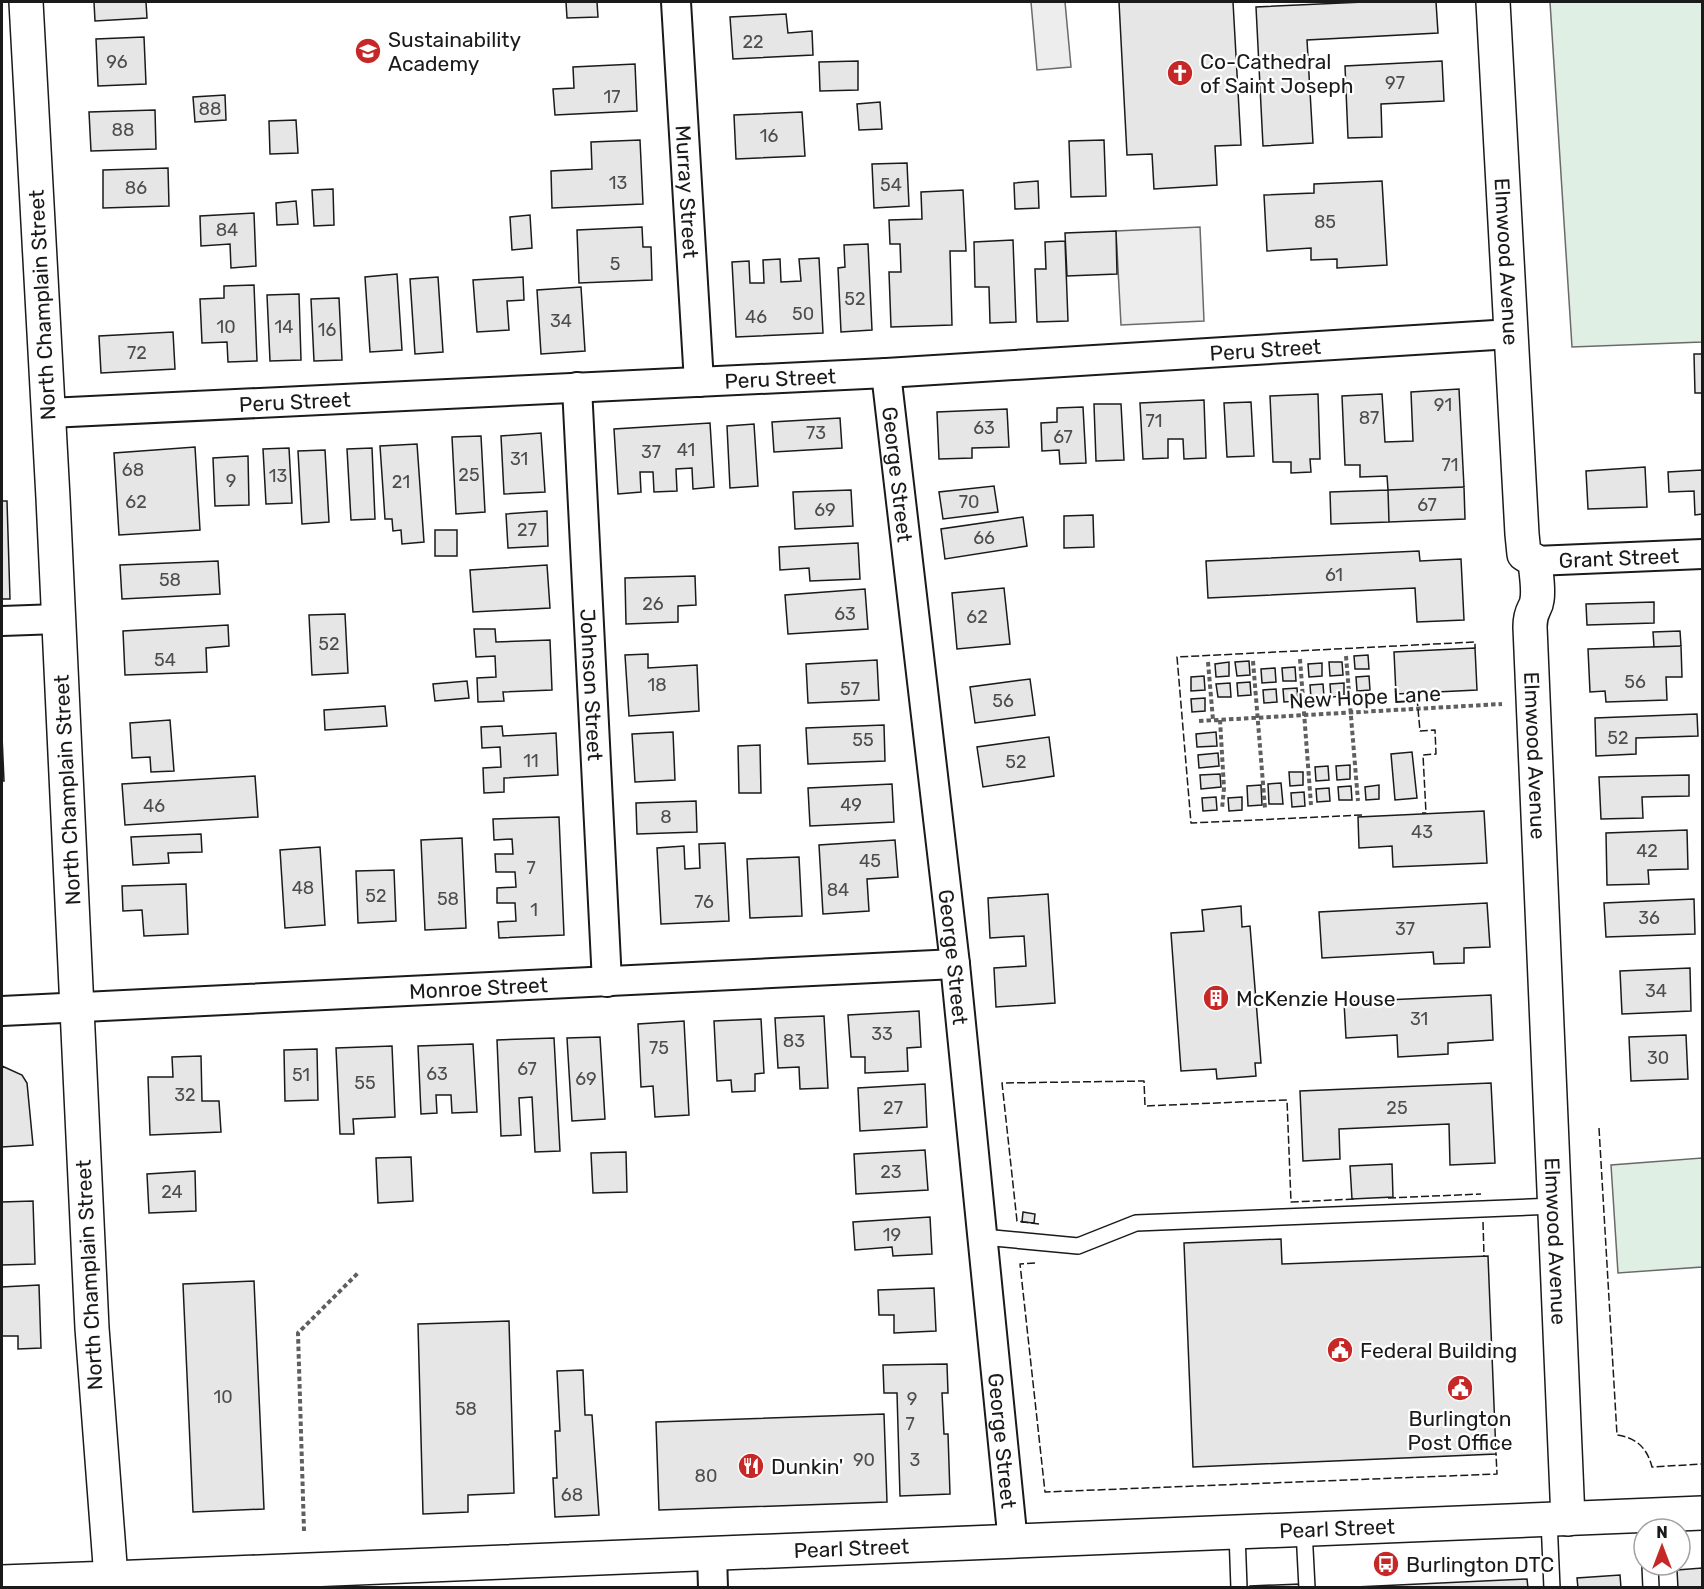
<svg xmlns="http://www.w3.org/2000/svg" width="1704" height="1589" viewBox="0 0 1704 1589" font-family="Rubik,sans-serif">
  <rect width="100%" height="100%" fill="#fff"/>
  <path fill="#e0efe3" stroke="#6a6a6a" stroke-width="1.5" d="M1550,2H1702V342L1572,347Z
    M1702,1158V1267L1618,1273L1611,1165Z"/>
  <path fill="#ededed" stroke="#6a6a6a" stroke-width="1.5" d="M1031,2H1065L1071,67L1037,70Z
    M1200,227L1204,321L1121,325L1116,231Z"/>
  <path fill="#e6e6e6" stroke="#1a1a1a" stroke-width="1.5" d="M94,2H146L147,18L95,21Z
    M566,2H597L598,17L567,18Z
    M1119,2H1233L1241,145L1215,146L1217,185L1154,189L1152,154L1127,155Z
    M1364,2H1436L1438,33L1307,40L1313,143L1263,146L1256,7Z
    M786,14L788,33L812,31L813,55L733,59L730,17Z
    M144,37L146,84L98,86L96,39Z
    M858,61V90L820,91L819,62Z
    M1442,61L1444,101L1381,104L1382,137L1348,138L1345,66Z
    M635,64L637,111L555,115L553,89L574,88L573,67Z
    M225,95L226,120L195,122L193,97Z
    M880,102L882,129L859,130L857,104Z
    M155,110L156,149L91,151L89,112Z
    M802,112L805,156L736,159L734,115Z
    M296,120L298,153L270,154L269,121Z
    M640,140L643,204L552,208L551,171L592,169L591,142Z
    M1104,140L1106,196L1071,197L1069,141Z
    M907,163L909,206L874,208L872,164Z
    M168,168L169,206L103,208V170Z
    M1038,181L1039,208L1015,209L1014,183Z
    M1382,181L1387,265L1337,268V259L1311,260V248L1267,251L1264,195L1314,193V184Z
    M333,189L334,225L314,226L312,190Z
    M963,190L966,251H950L952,325L891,327L889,272H901L900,244H890L889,220L922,219L921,192Z
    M296,201L298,224L277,225L276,203Z
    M254,213L256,266L231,268L230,244L201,246L200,216Z
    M530,215L532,248L512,250L510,217Z
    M642,227L643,247H651L652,280L579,283L577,230Z
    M1116,231L1117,274L1067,276L1065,233Z
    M1013,240L1016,322L990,323L989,287H975L974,242Z
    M1065,241L1068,321L1037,322L1035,269H1046L1045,242Z
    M868,244L872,330L841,332L838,268L845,267L844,245Z
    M819,258L823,333L736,337L732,262L749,261L750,283H764L763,260L780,259L781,282L801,281L799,259Z
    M397,274L402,350L370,352L365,277Z
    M438,277L443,352L415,354L410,279Z
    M523,277L524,300L507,301L509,330L477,332L473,280Z
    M254,285L257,361L228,362L227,342L202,343L200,299L224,298V286Z
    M581,287L585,351L541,354L537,290Z
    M299,294L301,360L270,361L267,295Z
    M339,298L342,360L314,361L311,299Z
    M173,332L175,369L101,373L99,336Z
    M1694,354H1702V393H1695Z
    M1459,389L1464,487L1388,490L1387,476L1360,477V465H1345L1342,396L1382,394L1385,442L1413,441L1411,392Z
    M1318,394L1320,459H1310L1311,472L1291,473V462H1273L1270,396Z
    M1204,400L1206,458L1184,459L1183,439H1168V458L1143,459L1140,403Z
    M1251,402L1254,456L1227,457L1224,403Z
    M1094,404H1121L1124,460L1096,461Z
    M1083,407L1086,463L1060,464L1059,450L1042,451L1041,423L1057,422V408Z
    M1007,409L1009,447L972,448V458L939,459L937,412Z
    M840,418L842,448L774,452L772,422Z
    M710,423L714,487L693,489L692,468L676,469L677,491L654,492L653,472H640L641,492L618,494L614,429Z
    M754,424L758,486L730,488L727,426Z
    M541,433L545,492L504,494L501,436Z
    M481,436L485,512L456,514L452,437Z
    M417,444L424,542L402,544L401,530L393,531L392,519H385L380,446Z
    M195,447L200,530L119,535L114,453Z
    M289,448L292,503L266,504L263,449Z
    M372,448L375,519L351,520L347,449Z
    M325,450L329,522L302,524L298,451Z
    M248,456L249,505L215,506L213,458Z
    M1645,467L1647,507L1588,509L1586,471Z
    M1702,470V514L1695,515L1694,491L1669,492L1668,472Z
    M994,486L998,512L943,519L939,492Z
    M1464,487L1465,519L1389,522L1388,490Z
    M851,490L853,526L795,529L793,492Z
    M1388,490L1389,522L1331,524L1330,492Z
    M2,501H7L10,599H2Z
    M547,511L548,546L508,548L506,514Z
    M1093,515L1094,547L1064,548V516Z
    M1023,517L1027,546L945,559L941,529Z
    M435,530H457V556H435Z
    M858,543L860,579L810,581L809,568L780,570L779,547Z
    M1419,551L1420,561L1461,559L1464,620L1417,622L1415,588L1208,598L1206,561Z
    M218,561L220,594L122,599L120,565Z
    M547,565L550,608L473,612L470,570Z
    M695,576L696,605L678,606V622L626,624L625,578Z
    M1004,588L1010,644L957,649L952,593Z
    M865,589L868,629L788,634L785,595Z
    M1654,602V623L1587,625L1586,604Z
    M345,614L348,673L312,675L309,615Z
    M228,625L229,646L206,648L207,672L125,675L123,631Z
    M474,629H495L496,642L550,640L552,690L503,692L504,701L478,702L477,678L496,677L495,656L476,657Z
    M1680,631L1681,646L1654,647L1653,632Z
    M1681,646L1682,677H1666L1667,700L1606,702L1605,691L1590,692L1588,649Z
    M1475,648L1477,690L1396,694L1394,652Z
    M648,654V668L697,665L699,711L629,716L625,655Z
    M1368,655L1369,669H1355L1354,656Z
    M877,660L879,700L808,703L806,664Z
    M1249,661L1250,675L1237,676L1235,662Z
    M1229,662V676L1216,677L1215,664Z
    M1329,662H1342L1343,675L1330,676Z
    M1322,663V676L1309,677L1308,664Z
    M1295,667L1296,681H1283L1282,668Z
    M1275,668L1276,682L1262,683L1261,669Z
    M1204,676L1205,690L1191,691V677Z
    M1369,676L1370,690L1357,691L1356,677Z
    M1030,679L1035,715L975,723L970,687Z
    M467,681L469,698L435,701L433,684Z
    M1250,682L1251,695L1238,696L1237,683Z
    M1230,683L1231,697H1218L1216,684Z
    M1344,683V696L1331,697L1330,684Z
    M1323,684L1324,697L1311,698L1310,685Z
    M1297,688L1298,701L1284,702L1283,689Z
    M1276,689L1277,702L1264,703L1263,690Z
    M1205,698V711L1192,712L1191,699Z
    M385,706L387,726L325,730L324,710Z
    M1697,714L1698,736L1636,738V754L1596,756L1595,718Z
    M170,720L174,771L151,772L150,757L132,758L130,723Z
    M884,725L885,761L808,764L806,728Z
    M502,726L503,736L556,733L558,775L504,778V792L484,793L483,768L501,767L500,747L482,748L481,727Z
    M673,732L675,780L635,782L632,734Z
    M1216,732L1217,746L1197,747L1196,734Z
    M2,736L4,781H2Z
    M1049,737L1054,776L983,787L977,747Z
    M760,745L761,793H739L738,746Z
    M1412,752L1417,798L1395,800L1391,754Z
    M1218,753L1219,766L1199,768L1198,755Z
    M1350,765V779L1337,780L1336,766Z
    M1328,766L1329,780L1316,781L1315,767Z
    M1289,772H1303V785L1290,786Z
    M1220,774L1221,787L1201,789L1200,775Z
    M1689,775V796L1642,797L1643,818L1601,819L1599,777Z
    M255,776L258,817L125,825L122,784Z
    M1281,783L1283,804H1269L1268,784Z
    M892,784L894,822L810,826L808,788Z
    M1261,785L1262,805L1248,806L1247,786Z
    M1379,785V799L1366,800L1365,787Z
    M1351,786L1352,800H1339L1338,787Z
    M1329,788L1330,801L1317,802L1316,789Z
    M1304,792L1305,806L1292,807L1291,793Z
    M1216,797L1217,810L1203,811L1202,798Z
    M1242,797V810L1229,811L1228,798Z
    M696,801L697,832L637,834L636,803Z
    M1484,811L1487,863L1393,867L1392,846L1359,848L1358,817Z
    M559,817L564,935L499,938L498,922L516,921L515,903H497V888L516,887L515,872H496L495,854H513L512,839L494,840L493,819Z
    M1687,830L1688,869L1648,870L1649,884L1607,885L1606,833Z
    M201,834L202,852L168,853L169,863L133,865L131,837Z
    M462,838L466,928L425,930L421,840Z
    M895,840L898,877L867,879L869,911L823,914L819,845Z
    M725,843L729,921L661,924L657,848L684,846L685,869L700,868L699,844Z
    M320,847L325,925L285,928L280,850Z
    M799,857L802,916L750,918L747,859Z
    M394,870L396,921L358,923L356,871Z
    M186,884L188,934L144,936L142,910L123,911L122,886Z
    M1048,894L1055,1003L996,1007L994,968L1026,966L1024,936L990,938L988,898Z
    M1694,899L1695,934L1606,937L1604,903Z
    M1487,903L1490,947L1464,948V963L1434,964L1433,952L1322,958L1319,912Z
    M1241,906L1242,927L1250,926L1261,1063H1255L1256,1076L1217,1079L1216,1069L1181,1071L1171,933L1204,931L1202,910Z
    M1690,968L1691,1011L1622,1014L1620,971Z
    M1491,995L1493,1040L1448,1043V1054L1398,1057L1397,1035L1346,1038L1344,1002Z
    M919,1011L921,1047L907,1048L908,1071L865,1073V1057H851L848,1015Z
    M824,1016L828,1088L800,1089L799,1067L778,1068L775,1018Z
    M761,1019L764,1073L755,1074V1091L732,1092L731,1080L717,1081L714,1021Z
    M684,1021L689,1115L655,1117L653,1086L641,1087L638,1024Z
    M1686,1035L1688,1079L1631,1081L1629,1037Z
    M600,1037L605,1119L572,1121L567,1038Z
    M554,1038L560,1151L535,1152L532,1097L519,1098L521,1135L501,1136L497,1040Z
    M473,1044L477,1112L452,1113L451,1095H436L437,1113L421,1114L418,1046Z
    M392,1046L395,1117L353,1119L354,1134H340L336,1048Z
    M317,1049L318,1100L285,1101L284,1050Z
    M201,1056L202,1101H219L221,1132L150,1135L148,1077H173L172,1057Z
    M2,1066L22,1075L27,1083L33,1145L2,1147Z
    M1491,1083L1495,1163L1450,1165L1449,1124L1339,1129L1340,1159L1303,1161L1300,1091Z
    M925,1084L927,1127L860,1131L858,1088Z
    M925,1150L928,1190L856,1194L854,1154Z
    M626,1152L627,1192L593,1193L591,1153Z
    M411,1157L413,1201L378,1203L376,1158Z
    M1392,1164L1393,1197L1352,1199L1350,1166Z
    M195,1171L196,1211L149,1213L147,1174Z
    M33,1201L35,1264L2,1265V1202Z
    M1023,1212L1035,1214L1034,1223L1022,1222Z
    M930,1217L932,1254L893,1256L892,1247L855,1250L853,1222Z
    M1281,1239L1282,1264L1488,1256L1496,1454L1193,1467L1184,1243Z
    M254,1281L264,1509L193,1512L183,1284Z
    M39,1285L41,1348L18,1349V1336H2V1287Z
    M934,1288L936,1331L894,1333V1315H879L878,1290Z
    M509,1321L514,1493L468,1495V1512L423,1514L418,1324Z
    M947,1364L948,1393H942L944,1434H948L950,1494L900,1496L897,1393H884L883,1365Z
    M583,1370L585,1415H592L599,1515L555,1517L553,1478H557L555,1431H560L557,1371Z
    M884,1414L887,1502L659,1510L656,1422Z
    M1702,1568V1588H1678L1677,1570Z
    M1620,1575L1621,1588H1578L1577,1578Z
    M1527,1579L1528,1588L1355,1587Z
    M1300,1584L1301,1588H1250V1586Z"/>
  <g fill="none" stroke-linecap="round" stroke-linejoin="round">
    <g stroke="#1a1a1a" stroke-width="18">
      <path id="service" d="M983,1237L1078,1246L1136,1223L1554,1206
        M1549,1520L1552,1588
        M1304,1530L1307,1588
        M1237,1533L1239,1588
        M1650,1565L1651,1588"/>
    </g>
    <g stroke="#1a1a1a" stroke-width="32">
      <g id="minor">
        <path id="s1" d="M676,2L699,382"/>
        <path id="s2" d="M886,373L955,964L1013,1543"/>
        <path id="s3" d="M577,387L607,982"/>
        <path id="s4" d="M49,413L886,373L1511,334"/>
        <path id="s5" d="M1535,561L1702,554"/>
        <path d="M2,621L58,619"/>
        <path id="s6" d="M2,1011L955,964"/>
        <path d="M712,1555L713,1588"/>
      </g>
    </g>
    <g stroke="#1a1a1a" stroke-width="36">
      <g id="tertiary">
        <path id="s7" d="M1493,2L1522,534L1524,554L1535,561C1536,574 1539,588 1537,600C1536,610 1530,609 1530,627L1568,1519"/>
      </g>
    </g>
    <g stroke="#1a1a1a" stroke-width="36">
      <g id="secondary">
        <path id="s8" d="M111,1578L1702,1513"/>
      </g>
    </g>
    <g stroke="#1a1a1a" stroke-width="36">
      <path id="primary" d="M2,1582L111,1578L92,1328L53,498L26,2"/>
    </g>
    <path stroke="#5f5f5f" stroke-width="4" stroke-dasharray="4.5 3" stroke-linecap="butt" d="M1346,656L1358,801
      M1300,659L1311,805
      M1253,661L1265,808
      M1208,662L1213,720
      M1220,720L1224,788L1222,809
      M1199,721L1502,704
      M304,1531L298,1333L358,1273"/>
    <use href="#service" stroke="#fff" stroke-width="15"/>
    <use href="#minor" stroke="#fff" stroke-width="28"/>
    <use href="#tertiary" stroke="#fff" stroke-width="33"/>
    <use href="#secondary" stroke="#fff" stroke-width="33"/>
    <use href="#primary" stroke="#fff" stroke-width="33"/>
    <path stroke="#1a1a1a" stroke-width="1.5" stroke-dasharray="8 3" stroke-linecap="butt" d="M1417,698L1420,731L1435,730L1436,754L1423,755L1426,813H1422
      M1362,815L1191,823L1177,657L1475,642V648
      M1599,1128L1617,1435C1637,1438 1647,1448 1652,1467L1702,1464
      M1388,1198L1481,1194
      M1483,1222L1484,1256
      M1039,1224L1017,1221L1002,1083L1144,1081L1145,1106L1287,1100L1291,1202L1356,1199
      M1035,1263L1020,1264L1045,1492L1497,1474L1496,1454
      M1177,1588H1221"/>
  </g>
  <defs>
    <g id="school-disc" transform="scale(1.35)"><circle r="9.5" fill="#c62828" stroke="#fff"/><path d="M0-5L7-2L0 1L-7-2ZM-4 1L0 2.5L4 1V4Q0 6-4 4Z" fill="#fff"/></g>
    <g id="church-disc" transform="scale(1.35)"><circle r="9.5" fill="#c62828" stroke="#fff"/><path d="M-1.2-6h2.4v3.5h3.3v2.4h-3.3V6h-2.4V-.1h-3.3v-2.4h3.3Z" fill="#fff"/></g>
    <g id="building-disc" transform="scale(1.35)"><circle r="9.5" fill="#c62828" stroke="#fff"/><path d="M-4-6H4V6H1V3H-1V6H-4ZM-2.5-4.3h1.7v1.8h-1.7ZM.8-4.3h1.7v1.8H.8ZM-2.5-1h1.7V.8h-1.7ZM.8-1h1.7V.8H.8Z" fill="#fff"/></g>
    <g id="civic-disc" transform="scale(1.35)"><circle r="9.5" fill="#c62828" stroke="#fff"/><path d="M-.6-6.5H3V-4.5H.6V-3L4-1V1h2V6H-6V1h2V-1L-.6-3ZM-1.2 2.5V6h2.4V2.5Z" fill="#fff"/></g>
    <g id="restaurant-disc" transform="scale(1.35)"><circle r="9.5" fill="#c62828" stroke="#fff"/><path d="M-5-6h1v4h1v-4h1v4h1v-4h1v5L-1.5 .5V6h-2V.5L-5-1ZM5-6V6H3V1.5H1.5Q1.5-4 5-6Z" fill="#fff"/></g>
    <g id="bus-disc" transform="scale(1.35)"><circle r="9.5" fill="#c62828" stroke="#fff"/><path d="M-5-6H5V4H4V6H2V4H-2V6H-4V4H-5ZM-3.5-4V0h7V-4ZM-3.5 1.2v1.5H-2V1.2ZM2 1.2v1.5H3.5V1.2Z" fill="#fff"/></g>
  </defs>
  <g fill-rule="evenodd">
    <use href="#school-disc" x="368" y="51"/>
    <use href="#church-disc" x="1180" y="73"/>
    <use href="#building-disc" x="1216" y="998"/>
    <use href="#civic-disc" x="1340" y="1350"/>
    <use href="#civic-disc" x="1460" y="1388"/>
    <use href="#restaurant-disc" x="751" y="1466"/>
    <use href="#bus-disc" x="1386" y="1564"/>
  </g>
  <g text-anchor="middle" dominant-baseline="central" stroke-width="4.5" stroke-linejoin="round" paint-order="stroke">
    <g font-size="18" fill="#4d4d4d">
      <text x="753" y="42">22</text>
      <text x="117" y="62">96</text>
      <text x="1395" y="83">97</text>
      <text x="612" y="97">17</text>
      <text x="210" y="109">88</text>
      <text x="123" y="130">88</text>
      <text x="769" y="136">16</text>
      <text x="618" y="183">13</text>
      <text x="891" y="185">54</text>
      <text x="136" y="188">86</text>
      <text x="1325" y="222">85</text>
      <text x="227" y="230">84</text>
      <text x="615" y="264">5</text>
      <text x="855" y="299">52</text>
      <text x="803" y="314">50</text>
      <text x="756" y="317">46</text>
      <text x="561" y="321">34</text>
      <text x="226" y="327">10</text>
      <text x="284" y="327">14</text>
      <text x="327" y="330">16</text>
      <text x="137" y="353">72</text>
      <text x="1443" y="405">91</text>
      <text x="1369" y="418">87</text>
      <text x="1154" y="421">71</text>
      <text x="984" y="428">63</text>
      <text x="816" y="433">73</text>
      <text x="1063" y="437">67</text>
      <text x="686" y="450">41</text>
      <text x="651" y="452">37</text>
      <text x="519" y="459">31</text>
      <text x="1450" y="465">71</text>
      <text x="133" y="470">68</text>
      <text x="469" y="475">25</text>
      <text x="278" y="476">13</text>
      <text x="231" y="481">9</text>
      <text x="401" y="482">21</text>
      <text x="136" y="502">62</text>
      <text x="969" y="502">70</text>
      <text x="1427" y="505">67</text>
      <text x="825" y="510">69</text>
      <text x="527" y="530">27</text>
      <text x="984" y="538">66</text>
      <text x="1334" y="575">61</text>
      <text x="170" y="580">58</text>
      <text x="653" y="604">26</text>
      <text x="845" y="614">63</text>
      <text x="977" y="617">62</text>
      <text x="329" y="644">52</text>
      <text x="165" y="660">54</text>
      <text x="1635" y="682">56</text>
      <text x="657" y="685">18</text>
      <text x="850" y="689">57</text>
      <text x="1003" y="701">56</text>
      <text x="1618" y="738">52</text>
      <text x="863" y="740">55</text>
      <text x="531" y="761">11</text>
      <text x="1016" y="762">52</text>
      <text x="851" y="805">49</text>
      <text x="154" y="806">46</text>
      <text x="666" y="817">8</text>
      <text x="1422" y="832">43</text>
      <text x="1647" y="851">42</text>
      <text x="870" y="861">45</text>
      <text x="531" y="868">7</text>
      <text x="303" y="888">48</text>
      <text x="838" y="890">84</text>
      <text x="376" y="896">52</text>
      <text x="448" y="899">58</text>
      <text x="704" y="902">76</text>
      <text x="534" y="910">1</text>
      <text x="1649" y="918">36</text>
      <text x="1405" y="929">37</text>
      <text x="1656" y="991">34</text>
      <text x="1419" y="1019">31</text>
      <text x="882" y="1034">33</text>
      <text x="794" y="1041">83</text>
      <text x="659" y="1048">75</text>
      <text x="1658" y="1058">30</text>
      <text x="527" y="1069">67</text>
      <text x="437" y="1074">63</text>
      <text x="301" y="1075">51</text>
      <text x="586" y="1079">69</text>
      <text x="365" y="1083">55</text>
      <text x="185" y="1095">32</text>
      <text x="893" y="1108">27</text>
      <text x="1397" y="1108">25</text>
      <text x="891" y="1172">23</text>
      <text x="172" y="1192">24</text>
      <text x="892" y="1235">19</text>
      <text x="223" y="1397">10</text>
      <text x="912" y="1399">9</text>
      <text x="466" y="1409">58</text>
      <text x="910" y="1424">7</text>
      <text x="864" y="1460">90</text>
      <text x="915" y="1460">3</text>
      <text x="706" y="1476">80</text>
      <text x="572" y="1495">68</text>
    </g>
    <g font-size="21" fill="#1a1a1a" stroke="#fff" text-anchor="start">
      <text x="388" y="39">Sustainability<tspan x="388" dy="24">Academy</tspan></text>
      <text x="1200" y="61">Co-Cathedral<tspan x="1200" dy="24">of Saint Joseph</tspan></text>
      <text x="1236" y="998">McKenzie House</text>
      <text x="1360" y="1350">Federal Building</text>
      <text x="1460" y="1418" text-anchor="middle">Burlington<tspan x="1460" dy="24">Post Office</tspan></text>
      <text x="771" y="1466">Dunkin'</text>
      <text x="1406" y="1564">Burlington DTC</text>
    </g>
    <g font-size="21" fill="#1a1a1a" stroke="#fff">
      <text stroke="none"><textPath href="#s1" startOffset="190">Murray Street</textPath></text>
      <text stroke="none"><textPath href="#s7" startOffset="260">Elmwood Avenue</textPath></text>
      <text transform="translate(42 305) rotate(-93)">North Champlain Street</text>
      <text stroke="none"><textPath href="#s4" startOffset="1218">Peru Street</textPath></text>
      <text stroke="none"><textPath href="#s4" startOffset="732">Peru Street</textPath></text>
      <text stroke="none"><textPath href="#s4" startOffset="246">Peru Street</textPath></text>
      <text stroke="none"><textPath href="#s2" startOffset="102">George Street</textPath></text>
      <text stroke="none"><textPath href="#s5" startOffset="84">Grant Street</textPath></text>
      <text stroke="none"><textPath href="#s3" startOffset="298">Johnson Street</textPath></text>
      <text transform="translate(1365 697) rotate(-3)">New Hope Lane</text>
      <text stroke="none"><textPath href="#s7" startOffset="762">Elmwood Avenue</textPath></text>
      <text transform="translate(67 790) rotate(-93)">North Champlain Street</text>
      <text stroke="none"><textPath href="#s2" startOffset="588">George Street</textPath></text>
      <text stroke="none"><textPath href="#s6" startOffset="477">Monroe Street</textPath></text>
      <text stroke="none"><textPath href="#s7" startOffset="1248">Elmwood Avenue</textPath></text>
      <text transform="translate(89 1275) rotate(-93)">North Champlain Street</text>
      <text stroke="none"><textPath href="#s2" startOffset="1074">George Street</textPath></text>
      <text stroke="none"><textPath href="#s8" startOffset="1227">Pearl Street</textPath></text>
      <text stroke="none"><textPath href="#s8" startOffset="741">Pearl Street</textPath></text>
    </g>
  </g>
  <rect width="1704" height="1589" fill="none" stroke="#1a1a1a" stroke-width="6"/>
  <g transform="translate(1662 1547)"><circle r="28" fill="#ffffff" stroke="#a3a3a3" stroke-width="1.5"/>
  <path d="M0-4.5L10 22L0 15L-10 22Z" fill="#c62828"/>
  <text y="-9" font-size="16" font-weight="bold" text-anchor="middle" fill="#1a1a1a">N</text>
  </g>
</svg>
